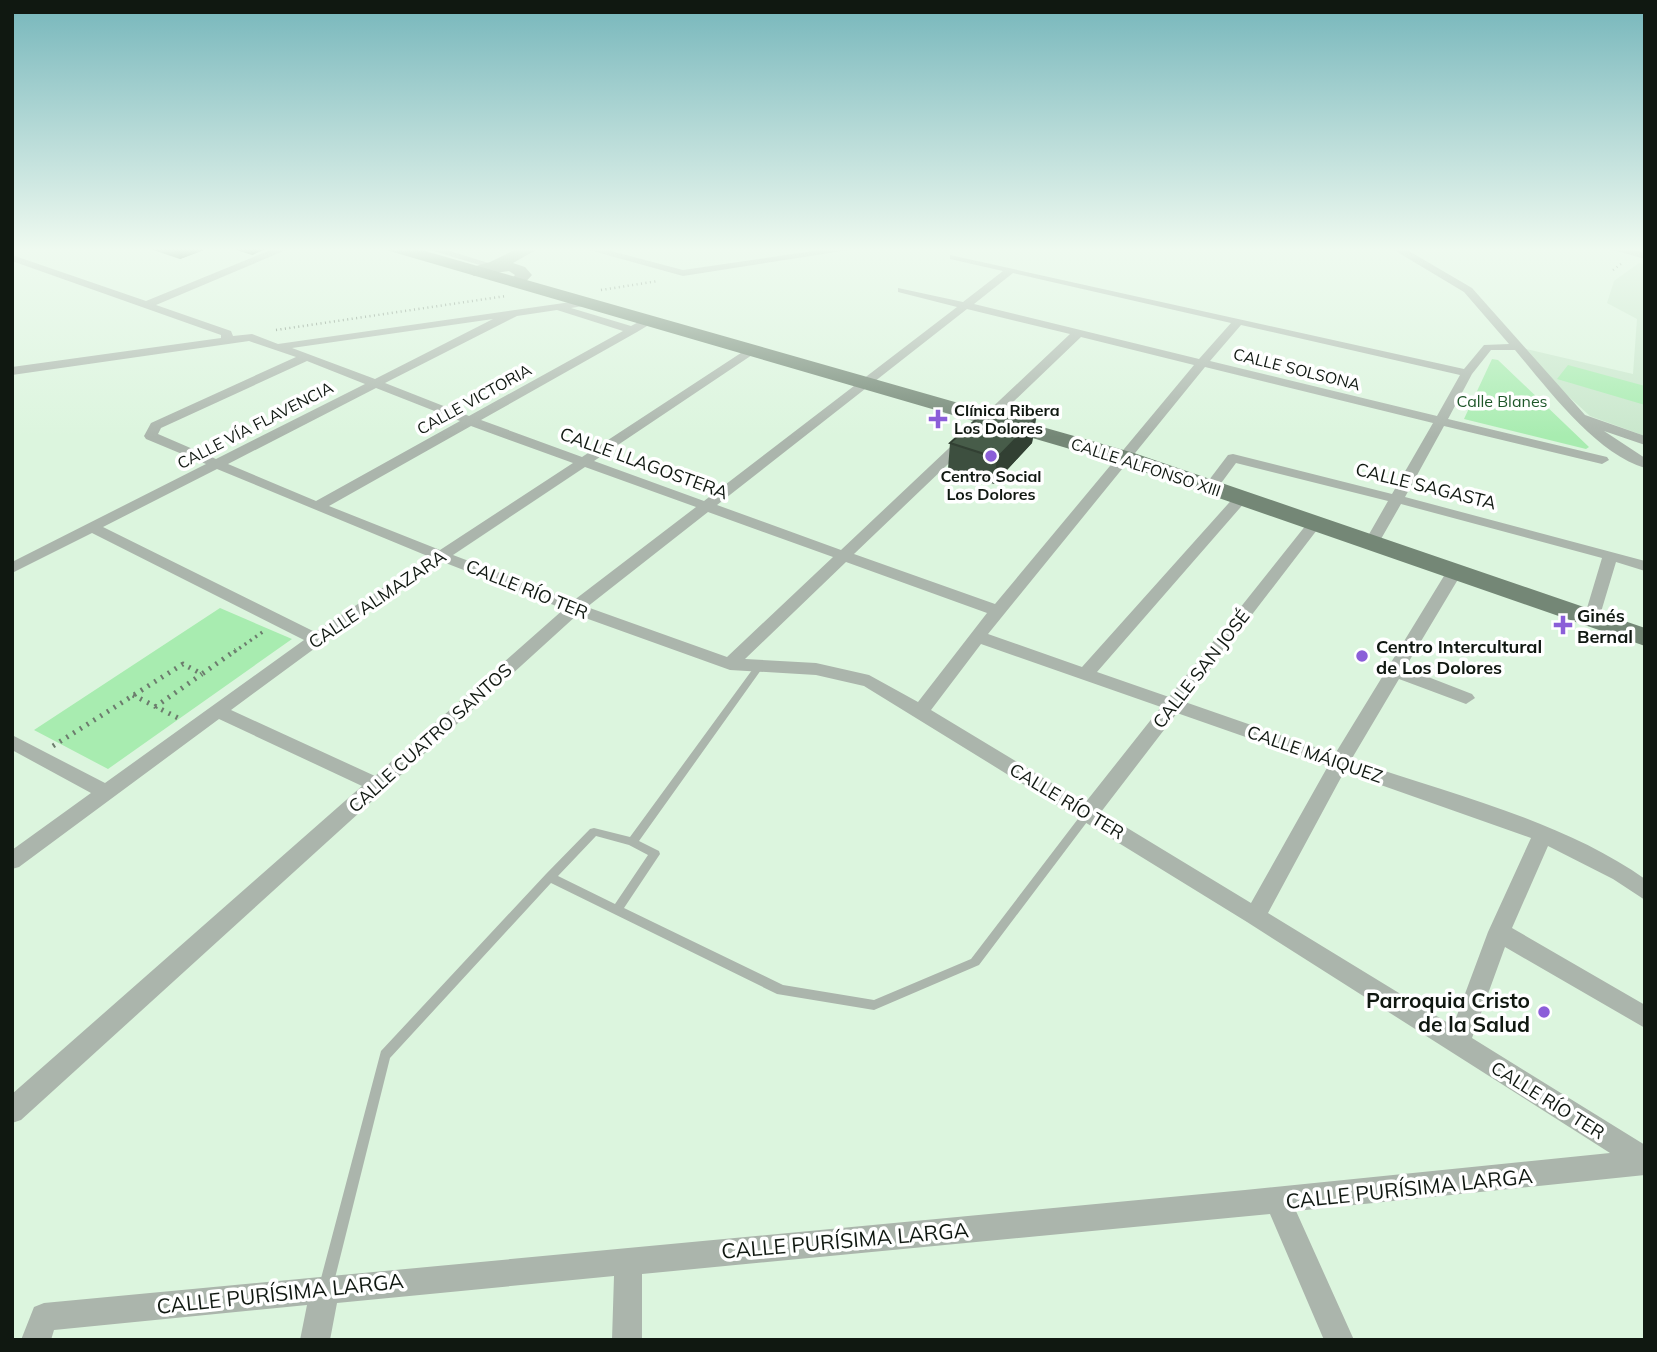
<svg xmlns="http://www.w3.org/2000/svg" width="1657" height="1352" viewBox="0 0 1657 1352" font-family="Mulish,sans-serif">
  <rect width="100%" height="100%" fill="#dcf5de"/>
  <path fill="#c9e7cc" d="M1639,263L1645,265V436L1590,416L1531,362L1518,347L1633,374L1637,319L1607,303L1614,281Z"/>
  <path fill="#a8ecb0" d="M1492,359L1498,360L1589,447L1586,449L1464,419Z
    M1568,365L1645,386V405L1557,379Z
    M220,608L292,639L108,769L34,730Z"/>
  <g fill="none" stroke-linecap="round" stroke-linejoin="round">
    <path stroke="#6c7c6d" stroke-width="2.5" stroke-dasharray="1 3.5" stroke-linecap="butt" d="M1613,270L1621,264
      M601,290L658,281
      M276,330L506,296"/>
    <path stroke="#6c7c6d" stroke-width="3.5" stroke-dasharray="2 4.5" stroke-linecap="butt" d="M234,652L264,631"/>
    <path stroke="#6c7c6d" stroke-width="5" stroke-dasharray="2 6" stroke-linecap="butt" d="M133,695L180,719
      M155,707L202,674
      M53,746L183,664L202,674L236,650"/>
    <path fill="#abb5ac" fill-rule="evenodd" d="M758,665L762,668L761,670L639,841L659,851L660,854L624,908L783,985L874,1000L971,959L1084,811L1088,810L1092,811L1093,814L979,965L874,1010L777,994L551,883L390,1058L333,1286L331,1291L326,1293L321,1291L319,1286L381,1051L546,874L590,829L594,828L630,837L755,666ZM596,836L629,845L648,855L615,904L558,876Z"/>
    <path fill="#abb5ac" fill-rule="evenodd" d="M278,247H293L156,305L231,331L233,336L252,334L278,344L585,300L590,303L589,305L571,308L631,326L644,319H652V323L637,332L481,420L582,457L747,349H755V353L594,461L704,501L957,307L898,292V288L963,302L1003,271L950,259V255L1464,369L1484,345L1509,344L1464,292L1389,247H1402L1472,288L1585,415L1645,436V445L1604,431L1645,458V468C1596,454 1547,388 1515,350H1491L1472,374L1448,419L1607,457L1609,460L1602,464L1444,426L1405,497L1645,561V571L1616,562L1598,622H1586L1584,618L1602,558L1401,504L1377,546H1367L1364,543L1388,501L1236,463L1216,490H1206V484L1228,455L1233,454L1392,494L1433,423L1205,367L988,634L1082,667L1236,495H1246V501L1097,672L1169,697L1310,520H1320L1322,523L1320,526L1185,702L1335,754L1447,571L1455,566L1461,568L1463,571L1405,668L1472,694L1475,698L1466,704L1399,679L1351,760C1446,792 1563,821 1645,879V900L1613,879L1548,846L1512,928L1645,1005V1028L1505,947L1472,1038L1645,1145V1175L1296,1211L1354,1340H1324L1270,1214L642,1274V1340H612L614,1276L337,1303L330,1340H300L307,1305L54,1330L51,1340H21L34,1307L44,1303L1245,1190L1610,1153L1247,922L864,686L816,675L730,670L577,615L21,1120L12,1123V1094L362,786L219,719L19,867L12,869V850L91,793L12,750V735L105,783L304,640L92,533L12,573V562L206,464L146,439L144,436L151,423L296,357L249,341L12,375V367L221,338V335L12,261V255L146,301ZM1013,273L1231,323L1199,359L974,304ZM967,309L1070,334L841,550L717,505ZM557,310L623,331L469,416L385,383L517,316ZM493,319L375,379L292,348ZM1241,325L1460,375L1437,416L1210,361ZM1081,337L1194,365L995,604L854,554ZM307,361L365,384L216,459L158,434L161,428ZM376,388L460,421L316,501L228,464ZM471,426L573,463L440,550L329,506ZM585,467L696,507L573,601L453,555ZM217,469L430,557L315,632L103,527ZM708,512L833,557L727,657L587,607ZM443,562L564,609L375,776L231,710L322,643ZM846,562L987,613L918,702L869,675L816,663L745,659ZM981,644L1161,707L1085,803L931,710ZM1177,713L1328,766L1251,903L1101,812ZM1344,772L1531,838L1488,932L1453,1026L1268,913Z
      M420,247H437L498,266L493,269Z
      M578,247H596L683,270L840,247H868L683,276Z
      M1602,247H1621L1645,253V259Z"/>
    <path fill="#8b9a8c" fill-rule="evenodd" d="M521,247H541L513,263L525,267L532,275L522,286H510L508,283L515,275L509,271L474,276L466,271L469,268L490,262Z"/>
    <path fill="#748776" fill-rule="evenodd" d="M384,247H411L1134,453L1645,628V646L1118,463L386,250Z"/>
  </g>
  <path fill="#3d4f3f" d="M144,247H212L180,259Z
    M227,247H270L252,255Z
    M1036,418L1032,443L994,484L948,469L950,443Z"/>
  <path fill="#324033" d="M191,247H212L180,259L178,252Z
    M251,247H270L252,255L250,248Z
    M1036,418L1032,443L994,484L997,458Z"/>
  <path fill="#475c49" stroke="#324033" stroke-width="2" d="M162,247H191L178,252Z
    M991,406L1036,418L997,458L950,443Z"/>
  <linearGradient id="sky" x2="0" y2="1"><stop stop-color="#76b6bb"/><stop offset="0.57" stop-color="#effaf0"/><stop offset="1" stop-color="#effaf0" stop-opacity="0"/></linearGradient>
  <rect width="1657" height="437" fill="url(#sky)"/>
  <g fill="#8b5ed8" stroke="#fff" stroke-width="2.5">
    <path d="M934.5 408.5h7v7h7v7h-7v7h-7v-7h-7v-7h7z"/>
    <circle cx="991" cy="456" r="7"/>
    <path d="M1559.5 614.5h7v7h7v7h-7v7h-7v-7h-7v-7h7z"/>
    <circle cx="1362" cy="656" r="7"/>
    <circle cx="1544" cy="1012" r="7"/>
  </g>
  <g text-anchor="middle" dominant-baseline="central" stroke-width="7" stroke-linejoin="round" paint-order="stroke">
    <g font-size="16" fill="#101811" stroke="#fff">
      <text transform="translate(1297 369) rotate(14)">CALLE SOLSONA</text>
      <text transform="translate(474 399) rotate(-29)">CALLE VICTORIA</text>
      <text transform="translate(255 425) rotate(-27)">CALLE VÍA FLAVENCIA</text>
      <text transform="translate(1146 467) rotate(18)">CALLE ALFONSO XIII</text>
    </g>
    <g font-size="16" fill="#1e5629" stroke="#fff">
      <text x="1502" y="401">Calle Blanes</text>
    </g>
    <g font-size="16" font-weight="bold" fill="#101811" stroke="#fff" text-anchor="start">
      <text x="954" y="410">Clínica Ribera<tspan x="954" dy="18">Los Dolores</tspan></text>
      <text x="991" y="476" text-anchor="middle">Centro Social<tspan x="991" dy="18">Los Dolores</tspan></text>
    </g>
    <g font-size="18" fill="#101811" stroke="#fff">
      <text transform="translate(644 463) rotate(20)">CALLE LLAGOSTERA</text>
      <text transform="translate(1426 486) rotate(14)">CALLE SAGASTA</text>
      <text transform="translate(527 589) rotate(22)">CALLE RÍO TER</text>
      <text transform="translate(377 599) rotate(-34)">CALLE ALMAZARA</text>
      <text transform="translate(1201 669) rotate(-52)">CALLE SAN JOSÉ</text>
      <text transform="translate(430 738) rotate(-42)">CALLE CUATRO SANTOS</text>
      <text transform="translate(1315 754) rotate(19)">CALLE MÁIQUEZ</text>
      <text transform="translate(1067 801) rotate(31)">CALLE RÍO TER</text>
      <text transform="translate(1548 1100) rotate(32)">CALLE RÍO TER</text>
    </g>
    <g font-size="18" font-weight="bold" fill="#101811" stroke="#fff" text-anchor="start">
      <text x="1577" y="615">Ginés<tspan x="1577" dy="21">Bernal</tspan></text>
      <text x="1376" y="646">Centro Intercultural<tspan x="1376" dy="21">de Los Dolores</tspan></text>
    </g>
    <g font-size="21" font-weight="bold" fill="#101811" stroke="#fff" text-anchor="end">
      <text x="1530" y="1000">Parroquia Cristo<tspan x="1530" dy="24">de la Salud</tspan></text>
    </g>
    <g font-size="21" fill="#101811" stroke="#fff">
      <text transform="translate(1409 1188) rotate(-6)">CALLE PURÍSIMA LARGA</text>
      <text transform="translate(845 1240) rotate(-5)">CALLE PURÍSIMA LARGA</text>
      <text transform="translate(280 1293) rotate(-6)">CALLE PURÍSIMA LARGA</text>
    </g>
  </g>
  <rect width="1657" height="1352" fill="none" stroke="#101811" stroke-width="28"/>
</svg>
